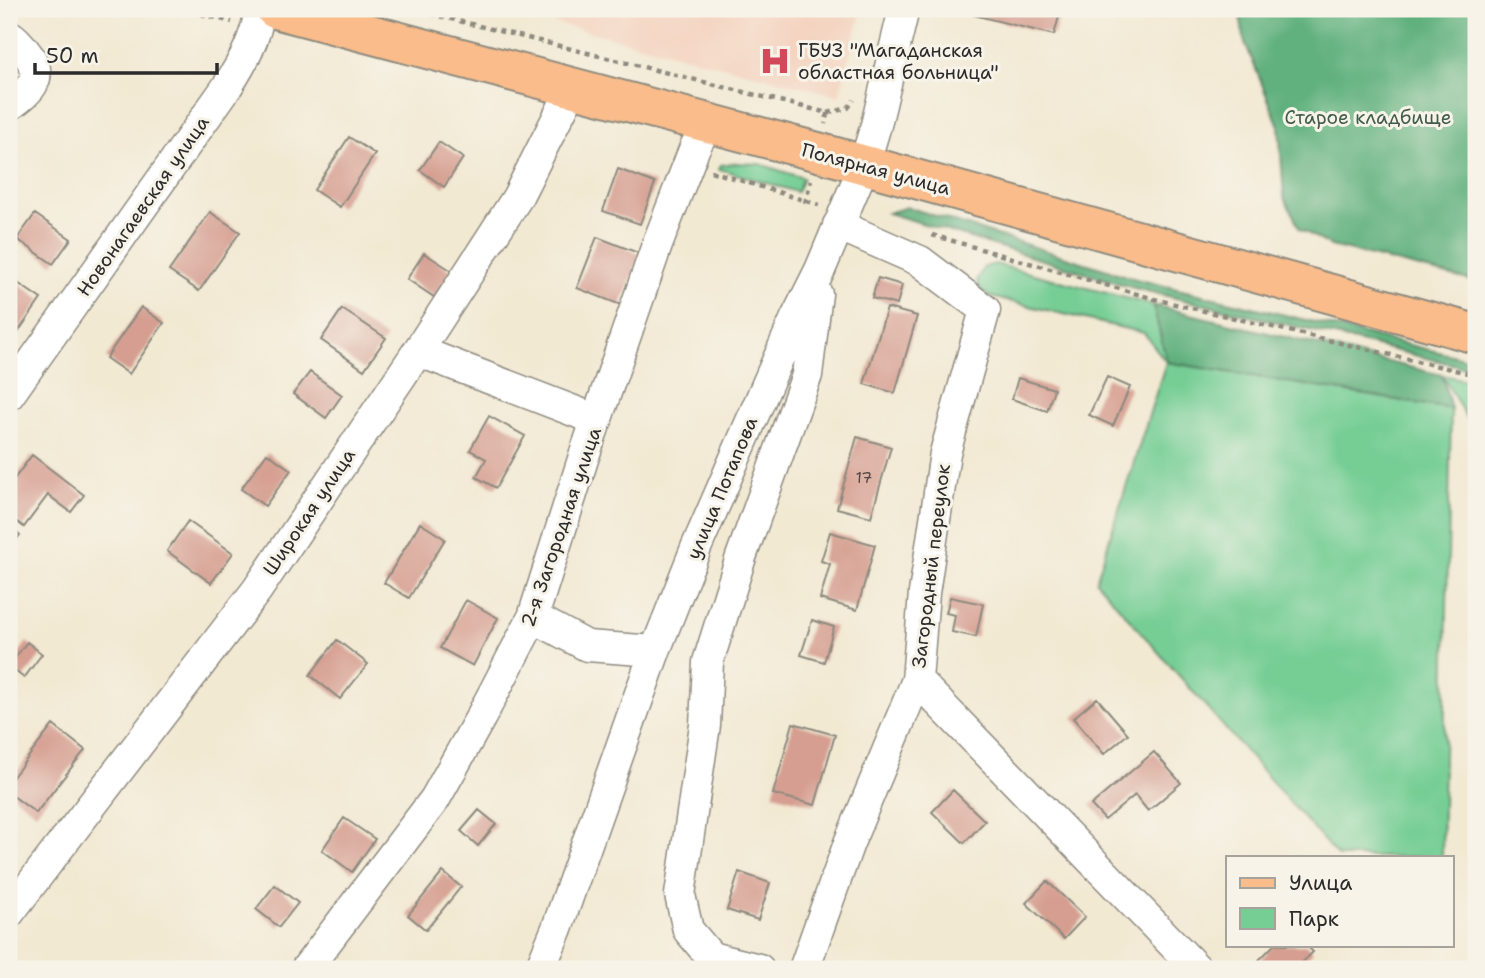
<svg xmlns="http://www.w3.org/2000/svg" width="1485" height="978" viewBox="0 0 1485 978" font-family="'Shantell Sans',sans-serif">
  <rect width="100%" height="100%" fill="#f7f3e8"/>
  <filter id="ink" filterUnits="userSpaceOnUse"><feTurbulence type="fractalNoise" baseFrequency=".0143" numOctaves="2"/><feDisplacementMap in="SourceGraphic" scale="14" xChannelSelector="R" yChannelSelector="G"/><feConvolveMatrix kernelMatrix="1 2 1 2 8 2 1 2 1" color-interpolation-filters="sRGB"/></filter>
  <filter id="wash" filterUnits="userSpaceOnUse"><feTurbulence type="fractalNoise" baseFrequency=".00686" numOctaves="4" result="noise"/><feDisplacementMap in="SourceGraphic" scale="28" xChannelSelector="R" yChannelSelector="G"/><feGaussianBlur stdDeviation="1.57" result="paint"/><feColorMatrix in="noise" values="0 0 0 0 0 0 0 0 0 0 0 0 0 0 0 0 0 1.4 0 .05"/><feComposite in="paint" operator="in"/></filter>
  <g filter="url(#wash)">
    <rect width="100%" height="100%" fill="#f2e9d3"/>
    <path fill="#f4d3c0" d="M500,9H862L839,96Z"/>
    <path fill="#76ce95" stroke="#507c60" stroke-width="2" d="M736,163L760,164L803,178L797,192L719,169L721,165Z
      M995,264L1153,305L1167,362L1451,409L1442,857H1338L1096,581L1166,362L1144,333L987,296L979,288L977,279L984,267Z
      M1442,375L1476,382V423L1468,421Z"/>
    <path fill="#60b17e" stroke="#466e54" stroke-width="2" d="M1239,9H1476V282L1331,246L1300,229L1284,197L1279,126L1244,40Z
      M907,207L1136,279L1476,361V370L1134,288L888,213Z
      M1153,305L1442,375L1451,409L1167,362Z"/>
    <g id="blocks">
      <path fill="#d59e90" d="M976,9H1061L1054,35L974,15Z
        M349,137L375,154L340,207L314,190Z
        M439,142L463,158L444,187L420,170Z
        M618,169L655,183L640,224L603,211Z
        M210,212L240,232L199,291L169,271Z
        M35,214L71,239L53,264L17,239Z
        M597,237L641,254L621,305L577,288Z
        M424,253L452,271L434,297L407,279Z
        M9,277L41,299L9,345Z
        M878,278L902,285L897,305L872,298Z
        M141,307L164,323L129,374L106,358Z
        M887,308L917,316L895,393L864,384Z
        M342,309L386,338L364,370L321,340Z
        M310,372L342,395L326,418L293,394Z
        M1107,377L1130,387L1113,426L1089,415Z
        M1018,378L1054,389L1047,411L1012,399Z
        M489,416L525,436L496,488L476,477L486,459L470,450Z
        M857,437L891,447L871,517L837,508Z
        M267,453L291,470L265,506L241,489Z
        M32,455L84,495L71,512L48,495L24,527L9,516V486Z
        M188,521L233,553L211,583L167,551Z
        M420,523L445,539L409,598L384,583Z
        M9,526L20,535L9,549Z
        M830,532L875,545L857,610L820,599L830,564L821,561Z
        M950,597L983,604L976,637L952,632L955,615L946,613Z
        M466,600L498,618L473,666L440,648Z
        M812,620L834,627L824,662L801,655Z
        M337,640L368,664L340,699L310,675Z
        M27,642L42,654L24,678L9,666Z
        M1097,698L1128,734L1104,754L1073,718Z
        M793,723L835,735L815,805L773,794Z
        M53,725L85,750L36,813L9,793V782Z
        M1154,752L1181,783L1148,811L1135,795L1105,820L1091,805Z
        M953,790L985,821L964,843L932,812Z
        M479,810L496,824L478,846L461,831Z
        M344,818L375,839L352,872L322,850Z
        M443,872L461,887L426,930L408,915Z
        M739,872L770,883L758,920L727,910Z
        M1047,881L1085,917L1064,939L1026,903Z
        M275,885L298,903L279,927L256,909Z
        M1274,945H1306L1313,952L1295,969H1268L1259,960Z"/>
    </g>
  </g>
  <g filter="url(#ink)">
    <use href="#blocks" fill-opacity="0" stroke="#8e8a7f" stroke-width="2"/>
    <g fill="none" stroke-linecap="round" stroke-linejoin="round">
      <g stroke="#8e8a7f" stroke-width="33">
        <path id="minor" d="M9,35C16,39 20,44 25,51C47,77 31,90 9,106
          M838,225L920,261L985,310L945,453L924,593L917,680L1197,969
          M418,351L597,420
          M9,395L227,87C243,62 256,39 260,9
          M533,617L587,646L655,651
          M9,913L257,590L418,351L517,198L573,87
          M306,969L435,799L482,715L533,617L584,456L657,245L695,147L708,123
          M540,969L557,928L655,651L696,548L795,320L820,270L864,165L876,125L904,9
          M759,969L711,957L688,930L680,895L705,725L708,662L741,557L807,375L817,294
          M804,969L849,843L917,680"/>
      </g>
      <g stroke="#8e8a7f" stroke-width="42">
        <path id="major" d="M275,9L818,152L1476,334"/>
      </g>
      <path stroke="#8e8a7f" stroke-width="4.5" stroke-dasharray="5 5" stroke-linecap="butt" d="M182,9L232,22
        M411,9L828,113L825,124
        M828,113L848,108L854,100
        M711,171L819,205
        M805,203L811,180
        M932,235L1158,300L1476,375"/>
      <use href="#minor" stroke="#fff" stroke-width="30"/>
      <use href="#major" stroke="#f9bc8a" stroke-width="38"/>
    </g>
  </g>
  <defs>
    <g id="hospital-bare" transform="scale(2.415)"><path d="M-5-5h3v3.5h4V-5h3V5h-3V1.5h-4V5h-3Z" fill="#d1495b" stroke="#f7f3e8" stroke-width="2.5" paint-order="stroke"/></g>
  </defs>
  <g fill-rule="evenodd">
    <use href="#hospital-bare" x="775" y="61"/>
  </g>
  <g text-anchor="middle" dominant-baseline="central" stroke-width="6" stroke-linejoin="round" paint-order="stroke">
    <g font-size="16" fill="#564844">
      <text x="864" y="477">17</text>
    </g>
    <g font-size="19" fill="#2b2b2b" stroke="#f7f3e8" text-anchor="start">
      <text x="798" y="50">ГБУЗ "Магаданская<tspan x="798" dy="22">областная больница"</tspan></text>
    </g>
    <g font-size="19" fill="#425c4b" stroke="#f7f3e8">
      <text x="1368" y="117">Старое кладбище</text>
    </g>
    <g font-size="19" fill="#2b2b2b" stroke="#f7f3e8">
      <text transform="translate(876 169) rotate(15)">Полярная улица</text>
      <text transform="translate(143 206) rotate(-55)">Новонагаевская улица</text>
      <text transform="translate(722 488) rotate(-67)">улица Потапова</text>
      <text transform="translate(309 512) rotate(-56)">Широкая улица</text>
      <text transform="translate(561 527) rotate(-71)">2-я Загородная улица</text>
      <text transform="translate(931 566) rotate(-83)">Загородный переулок</text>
    </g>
  </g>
  <rect width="1485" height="978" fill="none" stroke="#f7f3e8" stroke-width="35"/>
  <rect x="1226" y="856" width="228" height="91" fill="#f7f3e8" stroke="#a5a39c" stroke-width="2"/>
  <rect x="1240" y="878" width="35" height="10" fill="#f9bc8a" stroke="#a5a39c" stroke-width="2"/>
  <text x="1289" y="890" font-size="21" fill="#2b2b2b">Улица</text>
  <rect x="1240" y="908" width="35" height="21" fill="#76ce95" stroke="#a5a39c" stroke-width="2"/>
  <text x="1289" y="926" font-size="21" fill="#2b2b2b">Парк</text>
  <path d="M35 63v10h182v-10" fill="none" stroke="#2b2b2b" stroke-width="3.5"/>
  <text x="46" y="63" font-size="21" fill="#2b2b2b" stroke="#f7f3e8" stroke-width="5" paint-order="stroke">50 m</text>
</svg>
